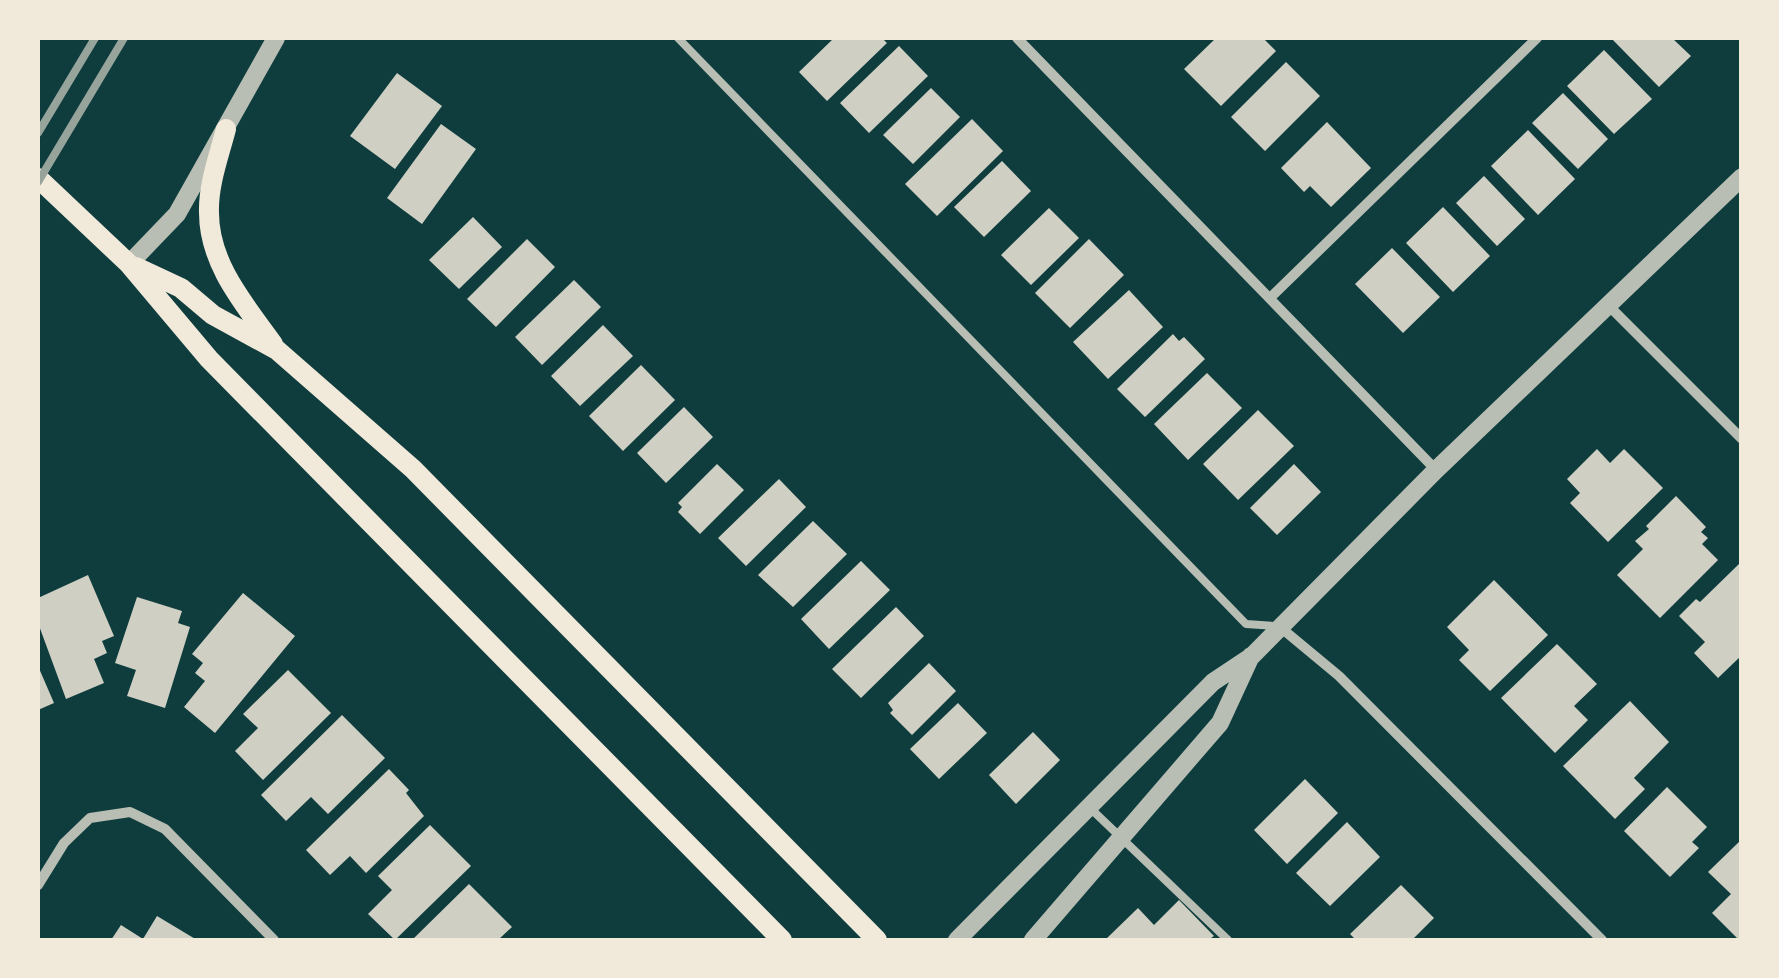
<svg xmlns="http://www.w3.org/2000/svg" width="1779" height="978" viewBox="0 0 1779 978" font-family="'Work Sans',sans-serif">
  <rect width="100%" height="100%" fill="#0f3d3e"/>
  <path fill="#cfcfc3" d="M834,38H882L887,43L827,101L799,72Z
    M1216,38H1263L1276,51L1221,106L1184,69Z
    M1611,38H1672L1691,56L1659,87Z
    M899,46L928,76L869,133L840,103Z
    M1604,50L1652,99L1614,134L1567,86Z
    M1286,62L1320,96L1265,151L1231,117Z
    M397,73L442,106L395,169L350,136Z
    M931,88L960,117L913,164L883,135Z
    M1563,93L1608,139L1578,169L1532,123Z
    M972,119L1003,151L937,216L905,184Z
    M1327,122L1371,168L1331,207L1310,186L1304,192L1281,168Z
    M441,124L476,149L422,224L387,198Z
    M1528,130L1575,179L1538,215L1491,166Z
    M1002,161L1031,191L984,237L954,207Z
    M1484,176L1525,219L1497,246L1456,203Z
    M1443,207L1490,256L1453,292L1406,243Z
    M1049,208L1079,238L1031,285L1001,255Z
    M473,217L502,247L459,289L429,260Z
    M527,239L555,267L496,327L467,299Z
    M1089,239L1124,275L1070,328L1035,293Z
    M1392,248L1440,297L1403,333L1355,284Z
    M574,280L601,307L542,365L515,337Z
    M1129,290L1163,327L1108,379L1073,342Z
    M603,325L633,356L580,406L551,376Z
    M1173,334L1179,341L1184,337L1205,359L1145,417L1117,389Z
    M641,365L675,400L623,451L589,416Z
    M1207,373L1242,408L1188,460L1154,424Z
    M684,407L713,437L666,483L637,453Z
    M1258,410L1294,446L1238,500L1203,464Z
    M1597,449L1610,463L1624,449L1663,488L1608,542L1570,503L1580,493L1567,479Z
    M717,464L744,490L700,534L678,512L682,507L678,503Z
    M1294,464L1321,492L1277,535L1250,508Z
    M779,479L806,507L746,566L718,538Z
    M1676,496L1706,527L1701,532L1708,538L1702,544L1718,560L1660,618L1617,575L1643,549L1635,541L1649,529L1646,526Z
    M813,521L847,554L793,607L758,575Z
    M861,561L890,590L829,649L801,619Z
    M1740,563L1742,655L1718,678L1694,653L1705,642L1679,616L1696,599L1700,602Z
    M88,575L114,636L102,641L107,653L94,659L104,683L66,699L38,623V598Z
    M1494,580L1548,635L1490,691L1459,660L1469,650L1447,627Z
    M243,593L295,636L215,733L184,707L205,681L195,673L203,663L192,654Z
    M137,597L182,611L178,623L190,627L165,708L127,696L136,670L115,663Z
    M896,607L924,636L861,698L832,669Z
    M1557,644L1597,684L1574,706L1588,720L1555,753L1501,698Z
    M929,663L956,691L912,735L890,713L893,710L888,703Z
    M38,666L54,703L38,710Z
    M288,670L331,713L263,780L235,751L258,728L243,714Z
    M1630,701L1669,742L1634,778L1645,789L1615,819L1563,766Z
    M958,703L987,733L939,779L910,749Z
    M342,715L385,758L328,814L311,797L286,821L261,795Z
    M1033,732L1060,760L1016,804L989,775Z
    M389,769L409,790L406,793L424,816L366,873L350,856L330,875L306,850Z
    M1305,779L1338,813L1287,864L1254,830Z
    M1667,787L1707,827L1692,842L1699,848L1670,877L1624,831Z
    M1347,822L1380,857L1330,906L1296,873Z
    M430,825L471,866L395,940L368,914L392,890L378,876Z
    M1742,839V940H1739L1712,913L1731,894L1708,872Z
    M469,884L512,927L498,940H412Z
    M1401,885L1434,918L1412,940H1356L1350,934Z
    M1179,900L1214,936L1208,940H1105L1138,908L1154,925Z
    M157,916L197,940H111L121,925L143,939Z"/>
  <g fill="none" stroke-linecap="round" stroke-linejoin="round">
    <path stroke="#b8beb3" stroke-width="8" d="M678,38L1246,624L1275,626
      M1089,807L1228,940"/>
    <path stroke="#b8beb3" stroke-width="10" d="M1017,38L1436,470
      M1270,298L1537,38
      M1609,306L1742,439
      M1280,627L1339,676L1602,940
      M38,885L64,843L90,818L130,812L165,829L274,940"/>
    <path stroke="#b8beb3" stroke-width="18" d="M129,264L177,214L276,38
      M957,940L1213,682L1252,656L1436,470L1742,177
      M1033,940L1220,723L1251,656"/>
    <path stroke="#f1e9da" stroke-width="20" d="M226,129C219,156 208,185 209,213C209,264 245,305 273,344
      M38,178L129,264L209,359L782,940
      M136,267L181,288L213,315L277,350L413,469L877,940"/>
    <path stroke="#97a49c" stroke-width="8" d="M38,133L95,38
      M38,182L124,38"/>
  </g>
  <rect width="1779" height="978" fill="none" stroke="#f1e9da" stroke-width="80"/>
</svg>
